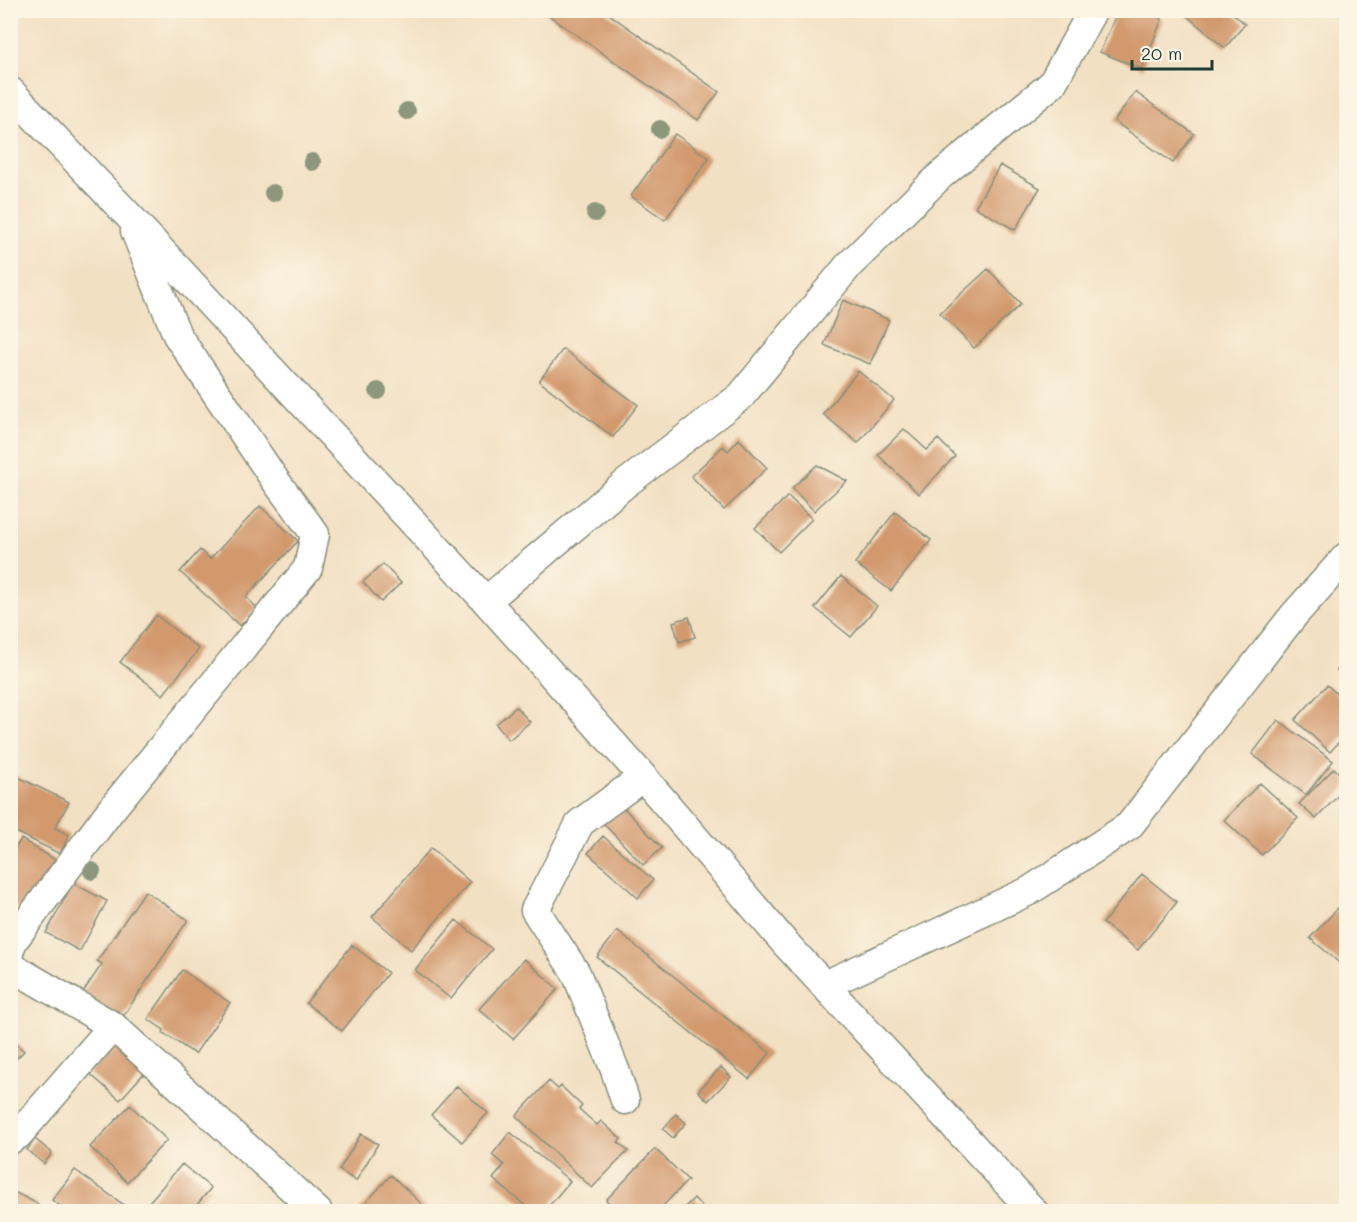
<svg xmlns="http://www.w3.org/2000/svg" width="1357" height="1222" viewBox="0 0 1357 1222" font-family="Mali,sans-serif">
  <rect width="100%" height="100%" fill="#fcf5e5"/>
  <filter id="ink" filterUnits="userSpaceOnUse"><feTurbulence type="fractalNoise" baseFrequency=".0167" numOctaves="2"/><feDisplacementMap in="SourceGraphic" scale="12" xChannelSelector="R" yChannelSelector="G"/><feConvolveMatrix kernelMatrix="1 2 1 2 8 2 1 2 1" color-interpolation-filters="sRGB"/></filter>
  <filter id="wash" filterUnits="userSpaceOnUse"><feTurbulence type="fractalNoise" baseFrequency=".008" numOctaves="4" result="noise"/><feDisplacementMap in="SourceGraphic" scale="24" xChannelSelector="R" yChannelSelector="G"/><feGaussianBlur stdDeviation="1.35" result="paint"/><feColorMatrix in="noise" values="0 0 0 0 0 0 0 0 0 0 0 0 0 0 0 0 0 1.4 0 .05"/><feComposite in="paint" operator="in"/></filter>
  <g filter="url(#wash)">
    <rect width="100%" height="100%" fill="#f2e0c2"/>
    <g id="blocks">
      <path fill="#d2996d" d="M541,10H603L719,92L698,120Z
        M1118,10H1141L1162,19L1142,69L1100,52Z
        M1180,10H1229L1245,24L1225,48Z
        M1135,92L1194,134L1173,163L1114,121Z
        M675,134L709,158L665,220L631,196Z
        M1000,165L1040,188L1015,230L975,207Z
        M988,269L1021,304L974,348L940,313Z
        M843,300L889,320L870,364L824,345Z
        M563,349L638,405L613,437L539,381Z
        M858,371L894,400L858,443L823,414Z
        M904,429L927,450L938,439L955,456L919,494L878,455Z
        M739,439L767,468L724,510L691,476L723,446L728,451Z
        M817,465L847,481L814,511L792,488Z
        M788,496L812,519L779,552L755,528Z
        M260,506L298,541L246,597L257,608L240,626L180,572L200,550L210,559Z
        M895,512L931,540L891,591L855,563Z
        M383,564L401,583L381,602L363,582Z
        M841,576L877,606L851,637L815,608Z
        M156,615L199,649L163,695L120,662Z
        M689,617L695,637L679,642L673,622Z
        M1346,658V677L1337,670Z
        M1327,685L1346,702V734L1330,752L1295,720Z
        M516,707L530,722L509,740L496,724Z
        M1278,720L1333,761L1306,795L1252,754Z
        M1334,768L1346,780V787L1316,819L1299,804Z
        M10,773L69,802L55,828L69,835L60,854L10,829Z
        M1260,783L1298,818L1262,855L1224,820Z
        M621,805L662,848L643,865L602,822Z
        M603,836L653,880L638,898L588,853Z
        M21,839L59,862L28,914L10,904V856Z
        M431,848L470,882L411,950L372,917Z
        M1142,874L1177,902L1138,950L1103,923Z
        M73,883L107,901L80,951L46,933Z
        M145,891L188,920L120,1021L81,995L102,964L97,961Z
        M1338,908L1346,916V963L1343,966L1310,938Z
        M456,920L492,949L451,999L415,970Z
        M617,931L770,1053L749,1079L597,957Z
        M352,945L388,973L342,1031L306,1003Z
        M524,959L558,989L513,1039L479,1009Z
        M182,970L230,1003L195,1054L163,1033L164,1030L148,1019Z
        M10,1038L24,1051L10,1065Z
        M115,1044L146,1071L120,1100L89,1073Z
        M721,1067L731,1077L708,1101L698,1091Z
        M549,1081L558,1089L561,1086L582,1106L579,1109L597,1125L601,1121L621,1139L618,1142L628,1151L592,1188L516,1116Z
        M457,1086L488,1113L462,1142L431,1115Z
        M130,1105L167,1140L127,1182L90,1147Z
        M676,1114L686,1123L673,1138L663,1129Z
        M510,1132L570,1181L544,1212H533L493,1179L504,1165L492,1155Z
        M361,1134L378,1144L356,1181L339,1170Z
        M35,1139L52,1153L44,1164L27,1150Z
        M655,1149L688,1180L657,1212H618L606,1200Z
        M182,1164L211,1188L191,1212H149L144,1208Z
        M75,1170L124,1205L119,1212H69L52,1200Z
        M391,1175L427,1209L426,1212H357Z
        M10,1190L38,1204L34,1212H10Z
        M694,1198L707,1212H680Z"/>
    </g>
  </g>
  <g filter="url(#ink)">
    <use href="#blocks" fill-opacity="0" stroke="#888e7b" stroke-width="1.5"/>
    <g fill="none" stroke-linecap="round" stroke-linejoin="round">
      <g stroke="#888e7b" stroke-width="31">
        <path id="minor" d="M10,91L129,216L486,601L643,777L785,943L1034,1212
          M486,601L625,484L741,396L849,265L941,175L1052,84L1093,10
          M10,949L13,941L110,811L308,568L315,534L275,480L177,335L135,231
          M10,960L12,967L113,1026L318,1212
          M825,985L1029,891L1129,826L1294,615L1346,557
          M625,1100L615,1070L576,973L535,910L580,823L643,777
          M10,1140L18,1135L113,1026"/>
      </g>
      <use href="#minor" stroke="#fff" stroke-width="28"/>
    </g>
    <g fill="#8c977c">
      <circle cx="407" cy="111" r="9"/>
      <circle cx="660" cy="129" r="9"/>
      <circle cx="312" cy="162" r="9"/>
      <circle cx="273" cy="193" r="9"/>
      <circle cx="595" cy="213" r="9"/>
      <circle cx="378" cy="391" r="9"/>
      <circle cx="92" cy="871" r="9"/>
    </g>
  </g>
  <rect width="1357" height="1222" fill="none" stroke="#fcf5e5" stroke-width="36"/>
  <path d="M1132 60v9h80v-9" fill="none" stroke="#1f3d34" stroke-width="3"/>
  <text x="1141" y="60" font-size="18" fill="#1f3d34" stroke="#fcf5e5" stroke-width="4.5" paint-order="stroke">20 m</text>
</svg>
